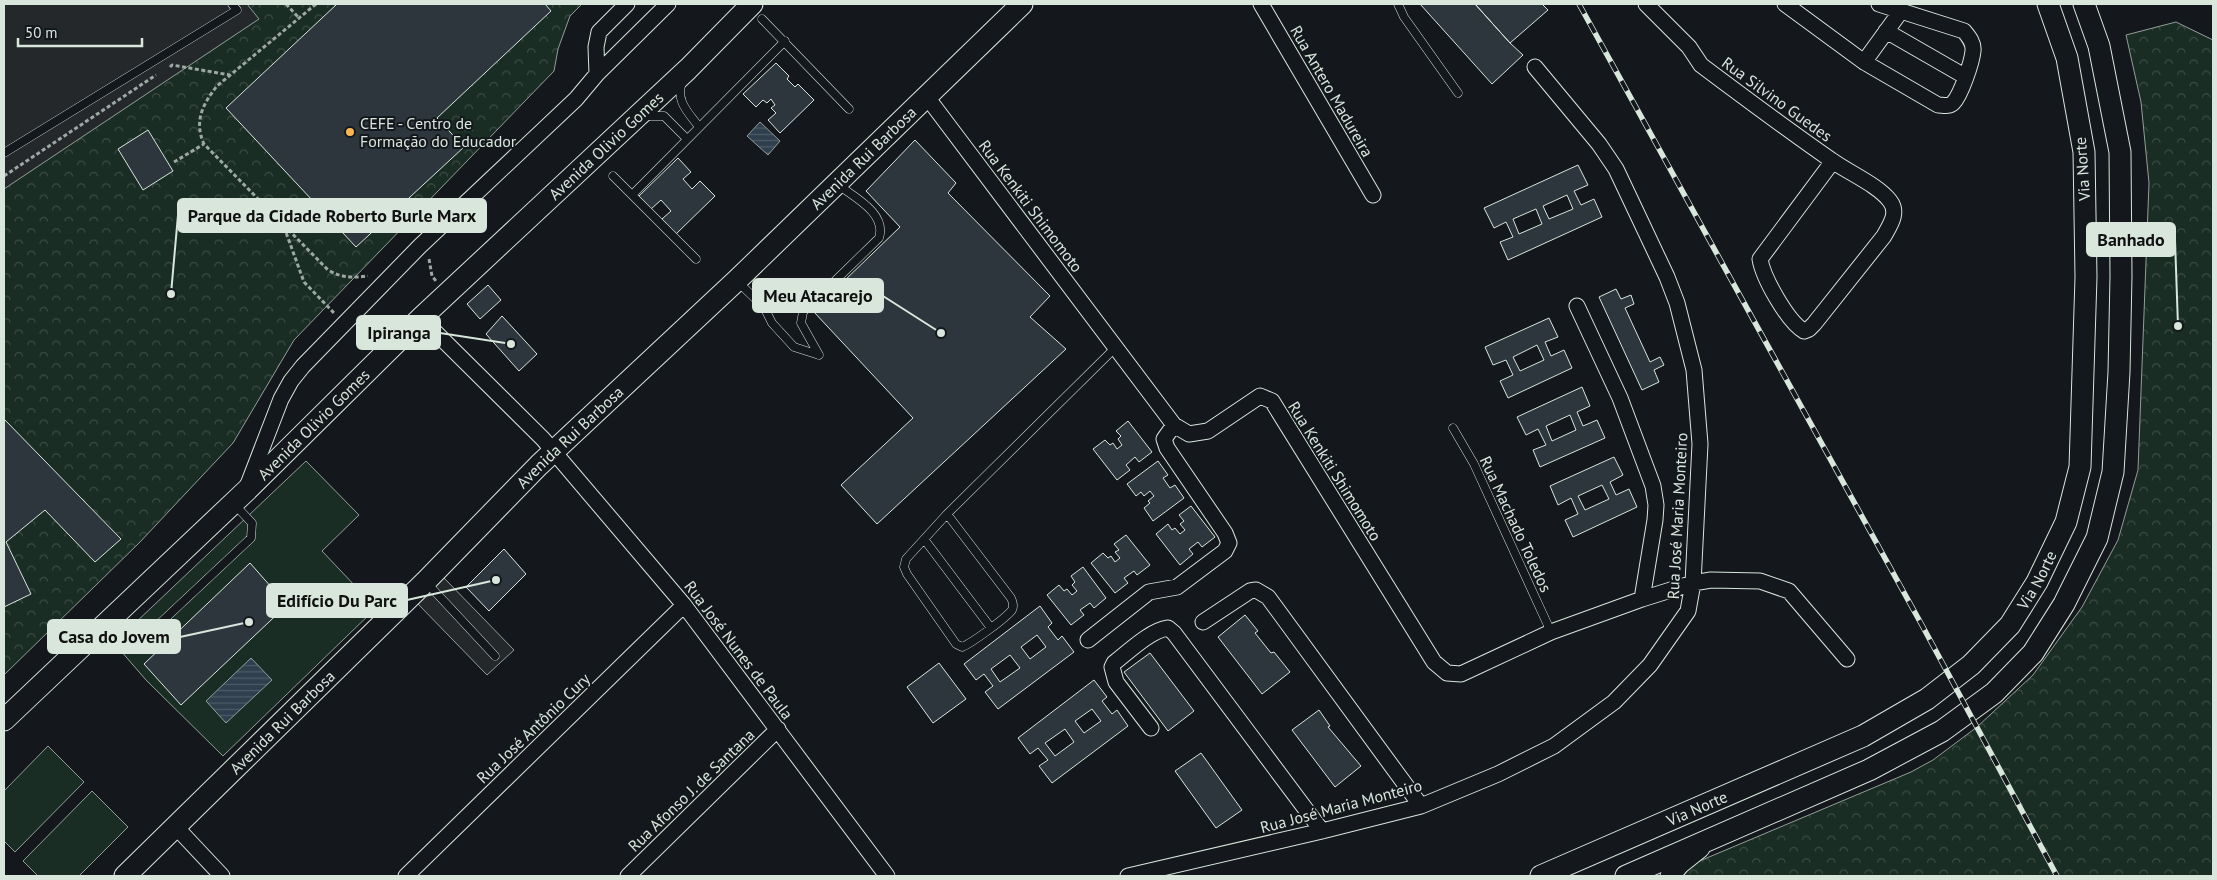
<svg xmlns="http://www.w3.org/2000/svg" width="2217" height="880" viewBox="0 0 2217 880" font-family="'PT Sans',sans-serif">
  <defs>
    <pattern id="park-crowns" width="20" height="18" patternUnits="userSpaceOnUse" patternTransform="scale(1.25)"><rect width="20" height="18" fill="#1a2d24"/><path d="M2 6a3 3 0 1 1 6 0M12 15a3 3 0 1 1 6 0" fill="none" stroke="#3b4b43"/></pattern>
    <pattern id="water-rules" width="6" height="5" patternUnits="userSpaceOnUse" patternTransform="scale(1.25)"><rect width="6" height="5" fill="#2f3f4d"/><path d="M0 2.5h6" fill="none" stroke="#4c5b66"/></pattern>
  </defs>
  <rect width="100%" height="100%" fill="#14181c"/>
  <path fill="url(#park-crowns)" stroke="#939e99" d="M4,4H582L570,16L558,49L554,71L294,340L233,443L140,542L4,675Z
    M2176,22L2213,40V876H1664L1911,772L1933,760L1977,727L2033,675L2082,607L2118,540L2138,470L2149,183L2141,102L2126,35Z"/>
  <path fill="#1a2d24" stroke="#939e99" d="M306,461L359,515L322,551L376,608L223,756L146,680L114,643Z
    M48,746L84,782L15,852L4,841V791Z
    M92,791L128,827L79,876H38L23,861Z"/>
  <path fill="#24282b" stroke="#939e99" d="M4,4H247L259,19L4,189Z
    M444,578L514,650L487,675L418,604Z"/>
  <path fill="url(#water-rules)" stroke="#939e99" d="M760,122L780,141L768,155L747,136Z
    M251,658L272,680L226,723L206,701Z"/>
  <path fill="#2c363c" stroke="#d8e6dc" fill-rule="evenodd" d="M337,4H545L551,11L437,118L464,147L356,247L226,108Z
    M1420,4H1475L1510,43L1523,55L1492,84Z
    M1475,4H1542L1548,10L1510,43Z
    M776,63L789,76L787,79L795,87L798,84L814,100L780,133L768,120L776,113L771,108L775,105L771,99L767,103L763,100L756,107L743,94Z
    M148,130L173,171L143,190L118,149Z
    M915,140L956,183L948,193L1050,296L1030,317L1066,349L877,524L841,485L913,418L813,311L900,227L866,191Z
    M678,158L691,172L683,179L692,189L700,181L715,196L676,234L662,219L671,211L661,200L651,209L639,196Z
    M1578,165L1588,185L1574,191L1581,205L1594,199L1602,217L1508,260L1500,242L1513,237L1506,222L1494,228L1484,208ZM1567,195L1573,209L1549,219L1543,206ZM1536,209L1542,224L1519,234L1513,219Z
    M488,285L501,300L480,319L467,304Z
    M1616,289L1621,299L1631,295L1634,304L1625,308L1650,362L1660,357L1664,365L1654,370L1659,382L1642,390L1599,297Z
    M502,316L537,354L519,371L486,334Z
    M1549,318L1558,337L1545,342L1551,356L1564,350L1572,368L1508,398L1500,381L1513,375L1506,360L1493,365L1485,347ZM1537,345L1544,360L1520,371L1513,357Z
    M1582,387L1590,406L1577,412L1583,426L1597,420L1605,438L1540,467L1533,450L1546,445L1538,429L1526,435L1517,417ZM1570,415L1576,430L1552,441L1546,426Z
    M4,419L121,539L95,562L45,510L6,542L31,594L4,607Z
    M1128,421L1152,452L1139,462L1135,457L1126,465L1130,470L1117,480L1093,449L1105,440L1110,445L1113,443L1117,449L1122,445L1118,439L1121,436L1116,431Z
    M1614,457L1623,475L1610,482L1616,495L1629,489L1637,507L1573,537L1565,520L1578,514L1571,498L1558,505L1550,486ZM1602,485L1609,499L1585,510L1578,496Z
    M1158,461L1168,475L1163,478L1170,488L1175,485L1184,498L1153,521L1144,508L1150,503L1148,501L1154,496L1150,491L1144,496L1141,492L1136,496L1127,484Z
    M1191,506L1215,537L1202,547L1198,542L1189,549L1193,554L1180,565L1156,534L1168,524L1172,530L1175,528L1180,534L1185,530L1180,524L1184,521L1179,515Z
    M1126,535L1150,565L1137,575L1134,571L1124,578L1128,583L1115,593L1091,563L1103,553L1108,558L1111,556L1115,562L1120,558L1115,552L1119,550L1114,544Z
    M504,549L526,574L489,611L466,587Z
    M250,563L287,605L181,705L144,664Z
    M1083,567L1106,598L1094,608L1090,603L1080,610L1084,615L1071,625L1047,595L1059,585L1064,591L1067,589L1072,595L1077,591L1072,585L1075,582L1071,576Z
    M1040,606L1052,623L1048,627L1058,640L1062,636L1074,652L998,709L985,692L993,686L984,674L976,680L964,664ZM1037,635L1046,647L1030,659L1021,647ZM1010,655L1020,668L1000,682L991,669Z
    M1245,615L1258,631L1255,633L1271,653L1274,652L1290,672L1262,694L1218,637Z
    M1150,653L1194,711L1168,731L1124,672Z
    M939,663L966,699L933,723L907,687Z
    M1094,680L1107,697L1102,701L1112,714L1117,710L1128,726L1052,783L1039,766L1048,760L1038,748L1030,754L1018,738ZM1092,709L1101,721L1084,733L1075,721ZM1065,729L1074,742L1055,756L1045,743Z
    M1319,710L1330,726L1328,727L1361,766L1335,787L1292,730Z
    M1201,753L1242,810L1216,828L1175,771Z"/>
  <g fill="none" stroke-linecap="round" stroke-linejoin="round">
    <g stroke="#d8e6dc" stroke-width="9">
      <path id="service" d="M1398,4L1404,17L1458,93
        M762,19L849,109
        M682,82C675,101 689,113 699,127
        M646,116H664L687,139
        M4,153L237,10L232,4
        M613,176L696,259
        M632,195L785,41
        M738,282L764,307L772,323L794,347L819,355
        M819,355L801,323L803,312L879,238C887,213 854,197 837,184
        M1453,428L1474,464L1551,632
        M947,514L1011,598C1013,602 1014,606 1012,610C1006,618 972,643 962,647L956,644L907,574L904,567L906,559L947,514L1116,347
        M924,539L991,628
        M427,583L495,656
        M108,622L129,643L140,642L251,538L252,523L234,504"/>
    </g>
    <g stroke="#d8e6dc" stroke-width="17">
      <path id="minor" d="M1261,4L1373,195
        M1646,4L1689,47L1701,65C1745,98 1789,131 1834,162C1850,173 1879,186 1890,201C1899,213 1890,225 1884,236L1814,324L1809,329L1804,331C1788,322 1763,278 1760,259L1833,161
        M1785,4L1864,62L1938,105C1943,105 1949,107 1953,103C1961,95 1972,62 1973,51C1974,43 1969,37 1964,31L1879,4
        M1886,31L1966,77
        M1864,62L1901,11
        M597,74L668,4
        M927,97L1174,425L1189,434L1208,431L1260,396L1272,401L1434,662L1447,673L1461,674L1551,632L1642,599L1693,583L1711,580L1760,581L1789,591L1847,659
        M1577,306L1620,398L1653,486L1656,505L1655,520L1642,599
        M421,318L543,439L684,605L887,876
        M247,487L281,399L291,381L303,366L420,246L576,99L597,74L596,47L599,32L627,4
        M1203,622L1250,591L1256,590L1268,597L1421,806
        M1088,640L1149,592L1177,587L1225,551L1229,543L1225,533L1167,448L1164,439L1174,425
        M1151,728L1116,682L1112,667L1114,663C1128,652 1151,630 1168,628L1174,633L1322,831
        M176,827L222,876
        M406,876L684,605
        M628,876L778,729
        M1128,876L1322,831L1421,806L1498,774L1554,746L1614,702L1650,665L1688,611L1693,583L1700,444L1694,370L1677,303L1667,277L1616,169L1599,144L1535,67"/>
    </g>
    <g stroke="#d8e6dc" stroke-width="21">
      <path id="tertiary" d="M1670,876L1680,864L1700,848"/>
    </g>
    <g stroke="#d8e6dc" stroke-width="23">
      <g id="secondary">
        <path id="s1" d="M4,720L246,491L421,318L688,69L752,4"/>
        <path id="s2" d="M125,876L425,582L539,465L736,281L1022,4"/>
        <path id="s3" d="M1541,876L1863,736L1927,699L1971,665L2010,625L2037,582L2066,522L2080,467L2086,277L2084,152L2067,58L2048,4"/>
        <path d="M1626,876L1869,770L1942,731L1994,693L2033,653L2064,604L2097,538L2113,472L2119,372L2121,276L2120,152L2099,46L2084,4"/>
      </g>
    </g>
    <path stroke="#9da8a2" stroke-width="3" stroke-dasharray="4 2.5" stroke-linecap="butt" d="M286,4L300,19
      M316,4L217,86C202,105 194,122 204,144L328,270C342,278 352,278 368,276
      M170,67L172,65L230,75
      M174,162L204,144
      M4,176L156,75
      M284,227L304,282L334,313
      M429,259L432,276L436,281"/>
    <use href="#service" stroke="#14181c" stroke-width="8"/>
    <use href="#minor" stroke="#14181c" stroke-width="15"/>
    <use href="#tertiary" stroke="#14181c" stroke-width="19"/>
    <use href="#secondary" stroke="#14181c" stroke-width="21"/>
    <g stroke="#d8e6dc" stroke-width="5.5">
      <path id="rail" d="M1579,4L1923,627L2057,876"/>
    </g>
    <use href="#rail" stroke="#14181c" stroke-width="4" stroke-dasharray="11" stroke-linecap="butt"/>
  </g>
  <circle fill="#ffb74d" stroke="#14181c" stroke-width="2" cx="350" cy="132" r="5"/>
  <g text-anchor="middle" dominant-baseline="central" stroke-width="4" stroke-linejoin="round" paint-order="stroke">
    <g font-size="16" fill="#d8e6dc" stroke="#14181c">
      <text transform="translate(1332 91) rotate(60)">Rua Antero Madureira</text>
      <text transform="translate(1777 99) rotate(36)">Rua Silvino Guedes</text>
      <text stroke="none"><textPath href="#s1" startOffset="832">Avenida Olivio Gomes</textPath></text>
      <text stroke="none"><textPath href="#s2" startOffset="1030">Avenida Rui Barbosa</textPath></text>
      <text transform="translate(2082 169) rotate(-94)">Via Norte</text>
      <text transform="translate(1031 206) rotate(53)">Rua Kenkiti Shimomoto</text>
      <text stroke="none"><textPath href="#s1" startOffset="428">Avenida Olivio Gomes</textPath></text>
      <text stroke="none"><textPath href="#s2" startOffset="625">Avenida Rui Barbosa</textPath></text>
      <text transform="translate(1335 471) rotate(58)">Rua Kenkiti Shimomoto</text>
      <text transform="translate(1677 516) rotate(-87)">Rua José Maria Monteiro</text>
      <text transform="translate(1516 524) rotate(65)">Rua Machado Toledos</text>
      <text stroke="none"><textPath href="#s3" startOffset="589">Via Norte</textPath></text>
      <text transform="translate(739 650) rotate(53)">Rua José Nunes de Paula</text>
      <text stroke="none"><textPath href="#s2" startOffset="220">Avenida Rui Barbosa</textPath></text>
      <text transform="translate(533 728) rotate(-44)">Rua José Antônio Cury</text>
      <text transform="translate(691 790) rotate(-44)">Rua Afonso J. de Santana</text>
      <text transform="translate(1341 806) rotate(-15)">Rua José Maria Monteiro</text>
      <text stroke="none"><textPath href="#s3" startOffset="170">Via Norte</textPath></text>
    </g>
    <g font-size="16" fill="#d8e6dc" stroke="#14181c" text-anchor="start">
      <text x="360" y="123">CEFE - Centro de<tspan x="360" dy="18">Formação do Educador</tspan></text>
    </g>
  </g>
  <path fill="none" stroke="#d8e6dc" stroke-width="2" d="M171 294L178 215M2178 326L2175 240M941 333L883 296M511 344L440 333M496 580L407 600M249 622L180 637"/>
  <g fill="#d8e6dc" stroke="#14181c" stroke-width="2">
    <circle cx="171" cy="294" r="5"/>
    <circle cx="2178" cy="326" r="5"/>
    <circle cx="941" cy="333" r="5"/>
    <circle cx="511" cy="344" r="5"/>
    <circle cx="496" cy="580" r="5"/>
    <circle cx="249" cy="622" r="5"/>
  </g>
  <g fill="#d8e6dc" stroke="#d8e6dc" stroke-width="2">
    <rect x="178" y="199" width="308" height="33" rx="5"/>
    <rect x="2087" y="223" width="88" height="33" rx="5"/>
    <rect x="753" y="279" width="130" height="33" rx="5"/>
    <rect x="357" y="316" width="83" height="33" rx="5"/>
    <rect x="267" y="584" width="140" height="33" rx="5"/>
    <rect x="48" y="620" width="132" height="33" rx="5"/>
  </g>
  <g font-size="18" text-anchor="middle" font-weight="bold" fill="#111">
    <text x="332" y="222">Parque da Cidade Roberto Burle Marx</text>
    <text x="2131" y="246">Banhado</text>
    <text x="818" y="302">Meu Atacarejo</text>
    <text x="399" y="339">Ipiranga</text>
    <text x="337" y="607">Edifício Du Parc</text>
    <text x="114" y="643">Casa do Jovem</text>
  </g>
  <rect width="2217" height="880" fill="none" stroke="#d8e6dc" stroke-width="10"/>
  <path d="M18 38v8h124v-8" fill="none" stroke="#d8e6dc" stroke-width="2.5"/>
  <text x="25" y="38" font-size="15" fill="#d8e6dc" stroke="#14181c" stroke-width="4" paint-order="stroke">50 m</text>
</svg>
